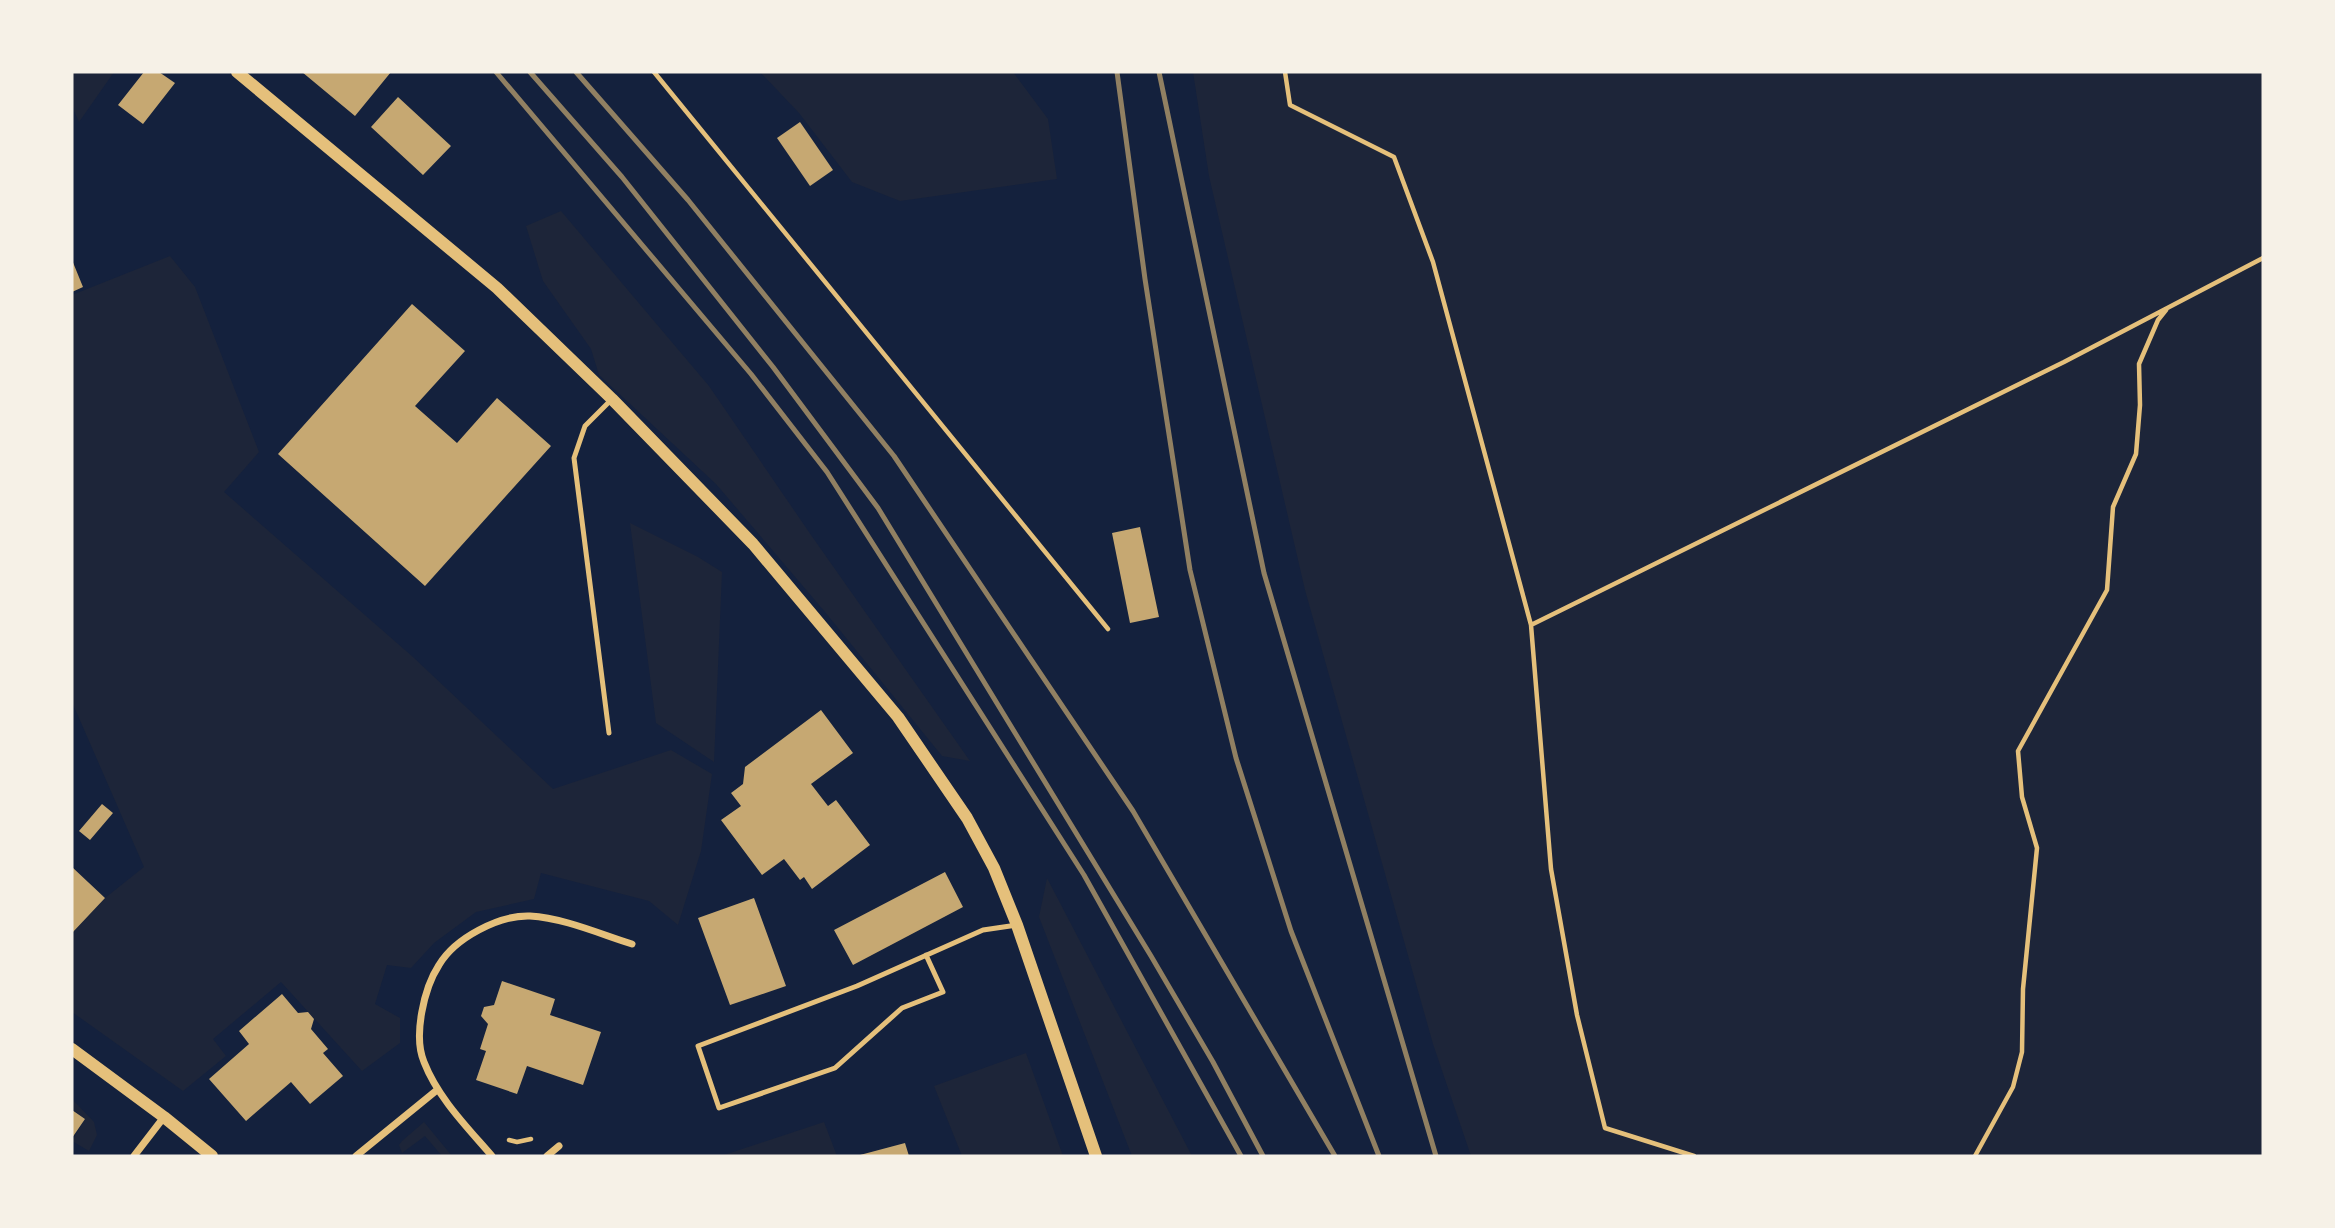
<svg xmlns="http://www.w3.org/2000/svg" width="2335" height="1228" viewBox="0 0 2335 1228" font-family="'Titillium Web',sans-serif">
  <rect width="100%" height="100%" fill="#14213d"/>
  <path fill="#1d2539" d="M72,72H114L79,122L72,106Z
    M760,72H1013L1048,119L1057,179L900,201L852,182L799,113Z
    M1193,72H2263V1156H1471L1433,1044L1305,590L1209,176Z
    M561,211L709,386L811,535L970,761L942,756L825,612L716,484L599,375L591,349L543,281L526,226Z
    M170,256L195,287L259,452L224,492L413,657L553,789L671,750L712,774L701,851L678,925L649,901L541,873L534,899L476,912L434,943L411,968L387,965L375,1004L400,1018V1043L362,1071L281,982L213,1039L226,1056L183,1091L72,1012V931L105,898L144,867L72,702V295Z
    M630,523L698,557L722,572L714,762L656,723Z
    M1047,878L1192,1156H1132L1039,917Z
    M1026,1053L1063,1156H962L934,1086Z
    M72,1099L94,1122L97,1135L89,1151L72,1141L85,1119L72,1109Z
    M424,1122L452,1156H442L425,1136L402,1153L399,1145L402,1141Z
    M824,1122L837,1156H721Z"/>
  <path fill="#c6a872" d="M144,72H159L175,83L143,124L118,105Z
    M302,72H391L355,116Z
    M398,97L451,146L423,175L371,127Z
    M800,122L833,170L810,186L777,138Z
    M72,260L83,287L72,292Z
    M412,304L465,351L415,406L457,443L497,398L551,446L425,586L278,454Z
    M1140,527L1159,617L1130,623L1112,533Z
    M821,710L853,753L811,784L828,806L836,800L870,845L812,889L804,877L800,880L784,859L762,875L721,820L741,806L731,793L743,784L745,767Z
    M102,804L113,813L90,840L79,831Z
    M72,867L105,898L72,933Z
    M945,872L963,907L853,965L834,930Z
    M754,898L786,986L730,1005L698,918Z
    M502,981L555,999L550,1015L601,1032L583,1085L527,1066L517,1094L476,1080L486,1051L480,1049L488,1024L481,1016L484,1007L494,1005Z
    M282,994L298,1013L308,1012L314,1019L311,1029L328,1049L323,1053L343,1076L310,1104L291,1082L246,1121L209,1079L249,1044L239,1031Z
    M72,1110L85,1119L72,1138Z
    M905,1143L909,1156H861L860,1155Z"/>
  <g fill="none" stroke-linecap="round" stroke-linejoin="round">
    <path stroke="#e5c07b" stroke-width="4.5" d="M654,72L1108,629
      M1285,72L1290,105L1394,157L1433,262L1531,625L2064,362L2263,258
      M1531,625L1551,869L1577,1015L1605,1128L1694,1156
      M509,1140L517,1142L531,1139
      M1975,1156L2013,1087L2022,1052L2023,989L2037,848L2022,797L2018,751L2107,590L2113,507L2136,454L2140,405L2139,364L2158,320L2166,310"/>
    <path stroke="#e5c07b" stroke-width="5" d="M609,733L574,458L585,426L612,399
      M926,955L943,992L902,1008L835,1068L719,1108L698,1046L857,986L983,930L1017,925"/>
    <path stroke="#e5c07b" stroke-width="7" d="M134,1156L164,1117
      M356,1156L437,1090
      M492,1156C467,1127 438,1098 424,1062C413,1036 424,988 439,965C455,938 499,915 530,916C564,918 600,934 632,944
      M547,1156L559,1146"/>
    <path stroke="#e5c07b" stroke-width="12" d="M237,72L497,288L612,399L753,544L898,717L967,818L994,868L1017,925L1096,1156
      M72,1049L164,1117L212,1156"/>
    <path stroke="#918062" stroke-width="5" d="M496,72L751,374L827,472L1084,875L1241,1156
      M530,72L622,177L773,367L878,508L1151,956L1213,1062L1263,1156
      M576,72L688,200L894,456L1133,811L1335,1156
      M1117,72L1145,279L1190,570L1236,758L1291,931L1379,1156
      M1159,72L1264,573L1436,1156"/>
  </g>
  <rect width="2335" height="1228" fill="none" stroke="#f6f1e7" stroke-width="147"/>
</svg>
